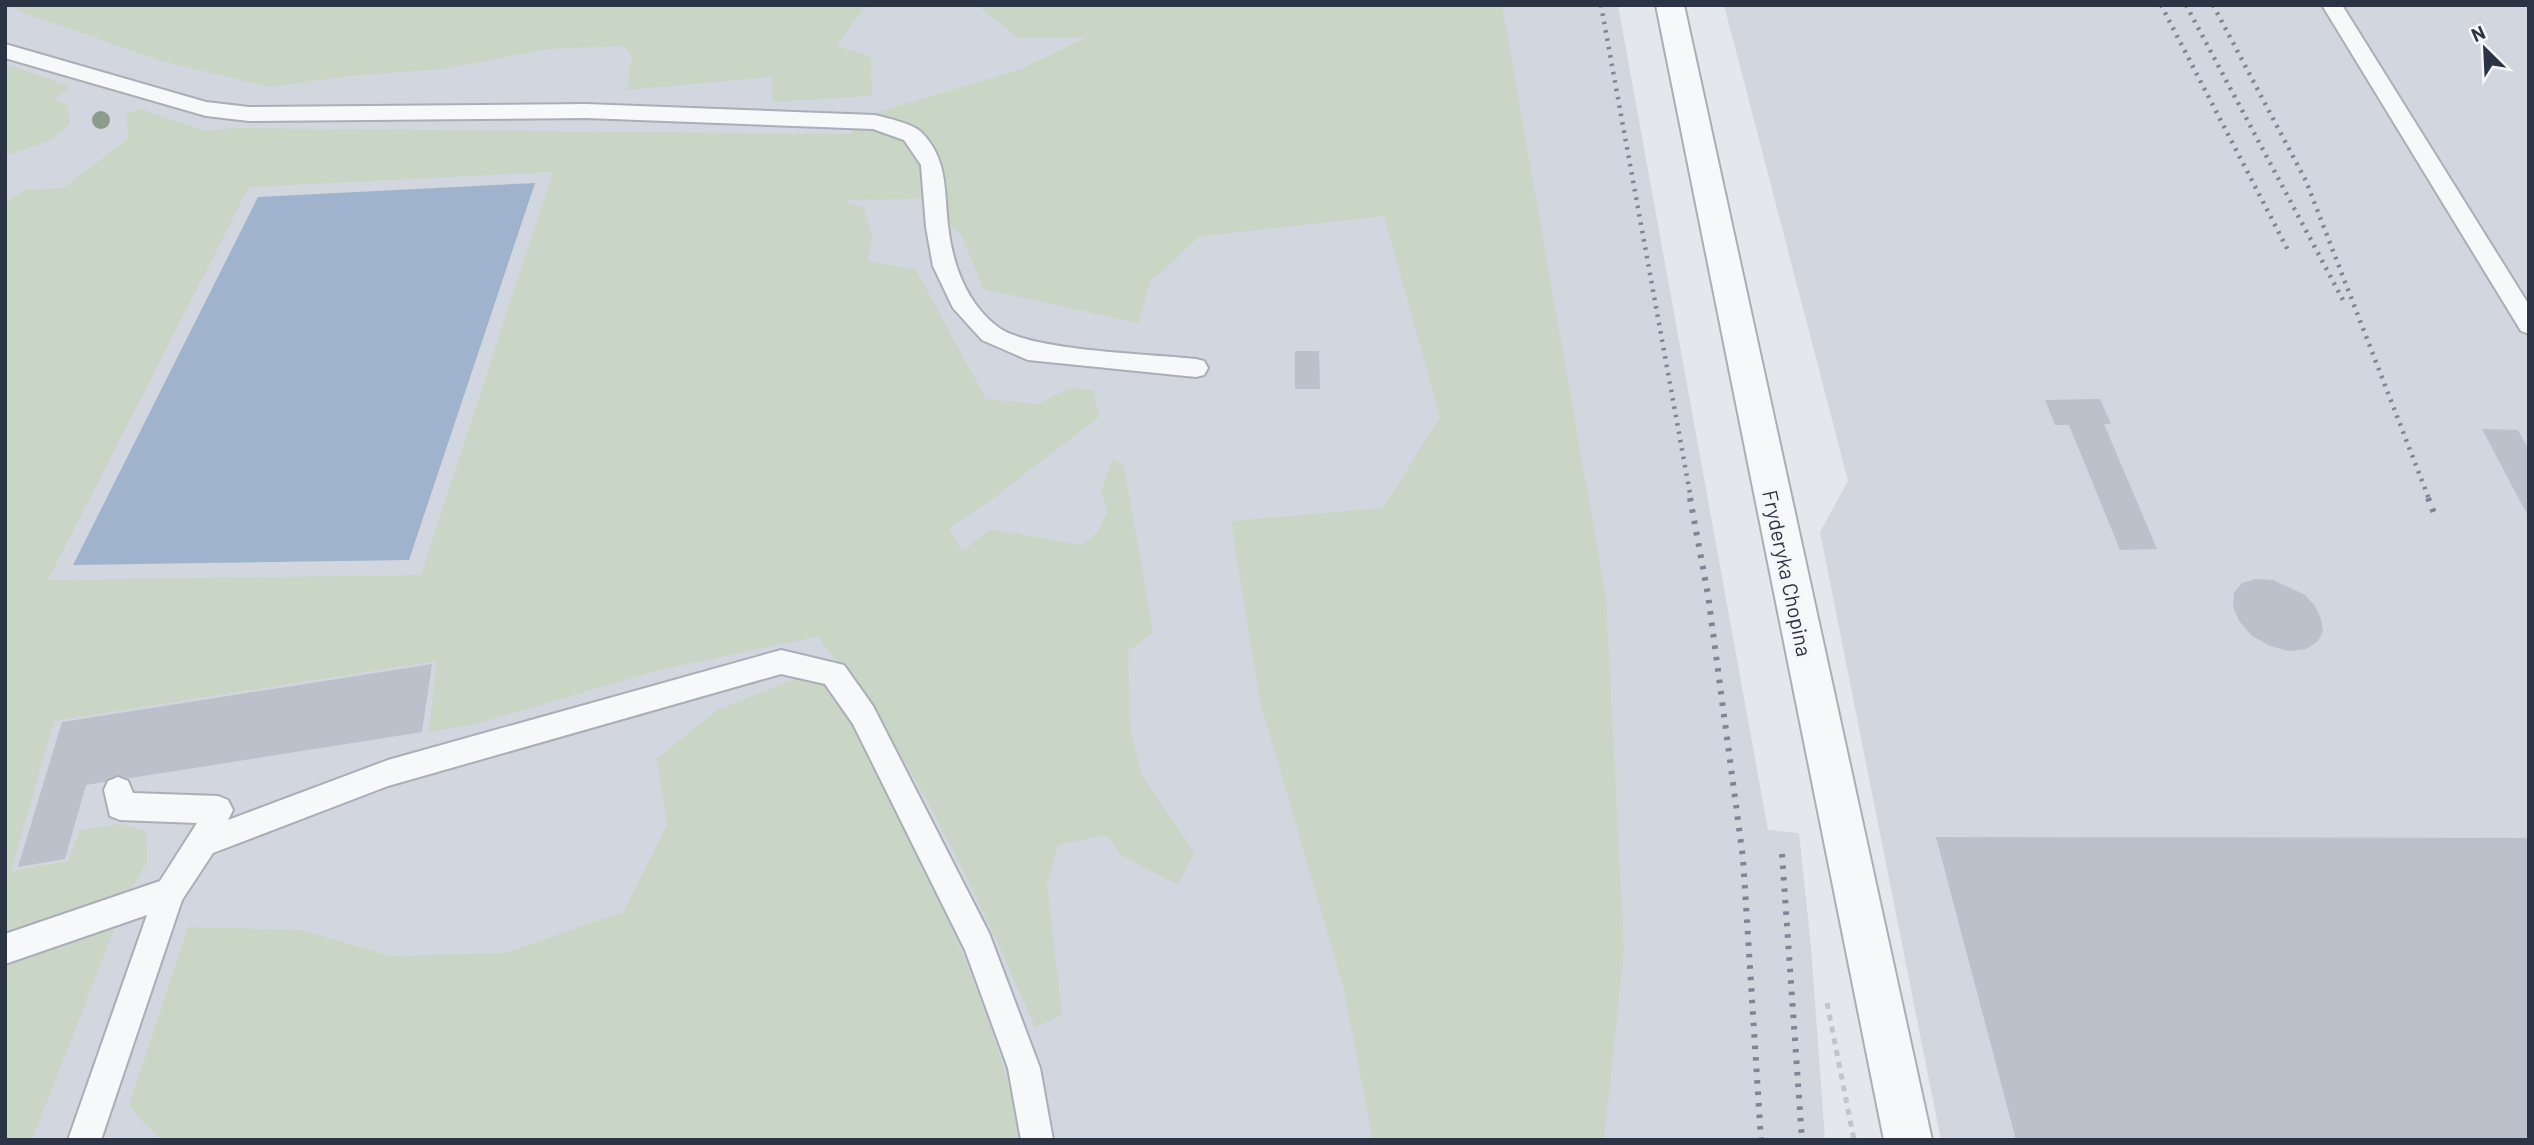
<svg xmlns="http://www.w3.org/2000/svg" width="2534" height="1145" viewBox="0 0 2534 1145" font-family="Barlow,sans-serif">
  <rect width="100%" height="100%" fill="#e4e7ec"/>
  <path fill="#d2d6de" d="M5,5H1618L1768,830L1799,833L1811,947L1825,1140H5Z
    M1724,5H2529V1140H1941L1820,532L1848,481Z"/>
  <path fill="#c9d6c5" fill-rule="evenodd" d="M14,5H866L837,46L871,57L872,96L773,102L771,77L627,90L632,56L624,46L548,49L443,69L348,76L270,87L158,60L8,7Z
    M982,5H1502L1606,598L1624,951L1604,1140H1373L1343,986L1260,701L1231,521L1383,508L1440,417L1384,216L1200,236L1150,282L1138,323L984,289L961,235L924,199L847,200V203L863,207L872,234L868,261L916,270L986,399L1037,404L1070,388L1093,390L1099,417L991,500L949,528L962,552L990,529L1083,545L1097,532L1108,511L1101,491L1113,459L1124,466L1153,633L1128,651L1130,728L1142,776L1194,852L1178,885L1121,855L1107,835L1058,845L1047,884L1062,1015L1035,1027C977,894 915,757 823,644L820,636L659,670L472,725L429,732L437,661L54,721L11,871L68,861L80,830L121,824L146,831L147,862L128,894L32,1140H5V202L26,190L63,188L129,138L126,114L141,109L204,131L233,128L851,134L858,118L1019,70L1088,37L1019,38L981,9ZM553,172L421,575L48,580L249,187Z
    M5,63L68,86V90L54,99L67,105L70,124L53,139L5,156Z
    M795,679L819,681L839,697L858,731C922,863 992,995 1022,1140H161L129,1106L188,927L301,930L390,956L505,953L623,912L667,825L657,759L717,710Z"/>
  <path fill="#9fb4cc" d="M535,183L409,560L73,565L258,197Z"/>
  <path fill="#bbc0ca" d="M1295,351H1319L1320,389H1295Z
    M2100,399L2111,424H2104L2157,549L2120,550L2069,425H2055L2045,400Z
    M2482,429L2518,430L2529,450V518Z
    M2256,579L2273,580L2305,595L2315,606L2321,619L2323,631L2318,641L2306,649L2289,651L2270,646L2252,636L2239,621L2233,607L2234,593L2242,583Z
    M432,664L422,732L86,785L65,859L18,867L62,722Z
    M1936,837L2529,838V1140H2016Z"/>
  <g fill="none" stroke-linecap="round" stroke-linejoin="round">
    <g stroke="#a9aeb7" stroke-width="4">
      <path id="service" d="M2322,5H2342L2529,305V334L2521,331Z
        M5,44L206,102L249,107L586,104L875,115C887,118 910,123 920,131C948,158 944,189 948,225C952,263 966,303 998,327C1029,351 1152,354 1196,359L1204,361L1208,368L1204,375L1196,377L1028,360L982,340L953,308L933,266L926,227L921,165L904,140L873,129L586,118L249,121L206,116L5,58Z
        M781,650L844,665L873,706L989,933L1040,1068L1053,1140H1021L1008,1068L965,950L853,724L825,684L781,674L388,786L213,853L182,900L101,1140H68L147,915L5,964V934L160,881L197,823L120,820L110,816L104,790L108,781L118,777L128,781L133,793L218,796L228,800L233,810L228,820L388,760Z"/>
    </g>
    <g stroke="#a9aeb7" stroke-width="4">
      <path id="tertiary" d="M1656,5H1684L1932,1140H1884Z"/>
    </g>
    <path stroke="#c2c5cb" stroke-width="5" stroke-dasharray="6 6" stroke-linecap="butt" d="M1827,1003L1854,1140"/>
    <use href="#service" fill="#f7f8fa" fill-rule="evenodd"/>
    <use href="#tertiary" fill="#f7f8fa" fill-rule="evenodd"/>
    <path stroke="#7d8696" stroke-width="4.5" stroke-dasharray="2.5 6" stroke-linecap="butt" d="M1601,5L1691,499
      M2161,5L2290,254
      M2186,5L2344,302
      M2213,5L2306,181L2429,499"/>
    <path stroke="#7d8696" stroke-width="6" stroke-dasharray="3.5 8" stroke-linecap="butt" d="M1690,498L1708,595L1743,858L1761,1140
      M2428,498L2436,518
      M1782,854L1802,1140"/>
  </g>
  <circle fill="#899d89" cx="101" cy="120" r="9"/>
  <g text-anchor="middle" dominant-baseline="central" stroke-width="6" stroke-linejoin="round" paint-order="stroke">
    <g font-size="21" fill="#2b3445" stroke="#f4f6f9">
      <text transform="translate(1788 573) rotate(78)">Fryderyka Chopina</text>
    </g>
  </g>
  <rect width="2534" height="1145" fill="none" stroke="#2b3445" stroke-width="14"/>
  <g transform="translate(2485 49) rotate(336)" stroke="#f4f6f9" stroke-width="5" paint-order="stroke">
  <path d="M0-5L12 26L0 18L-12 26Z" fill="#2b3445"/>
  <text y="-10" font-size="19" font-weight="bold" text-anchor="middle" fill="#2b3445">N</text>
  </g>
</svg>
